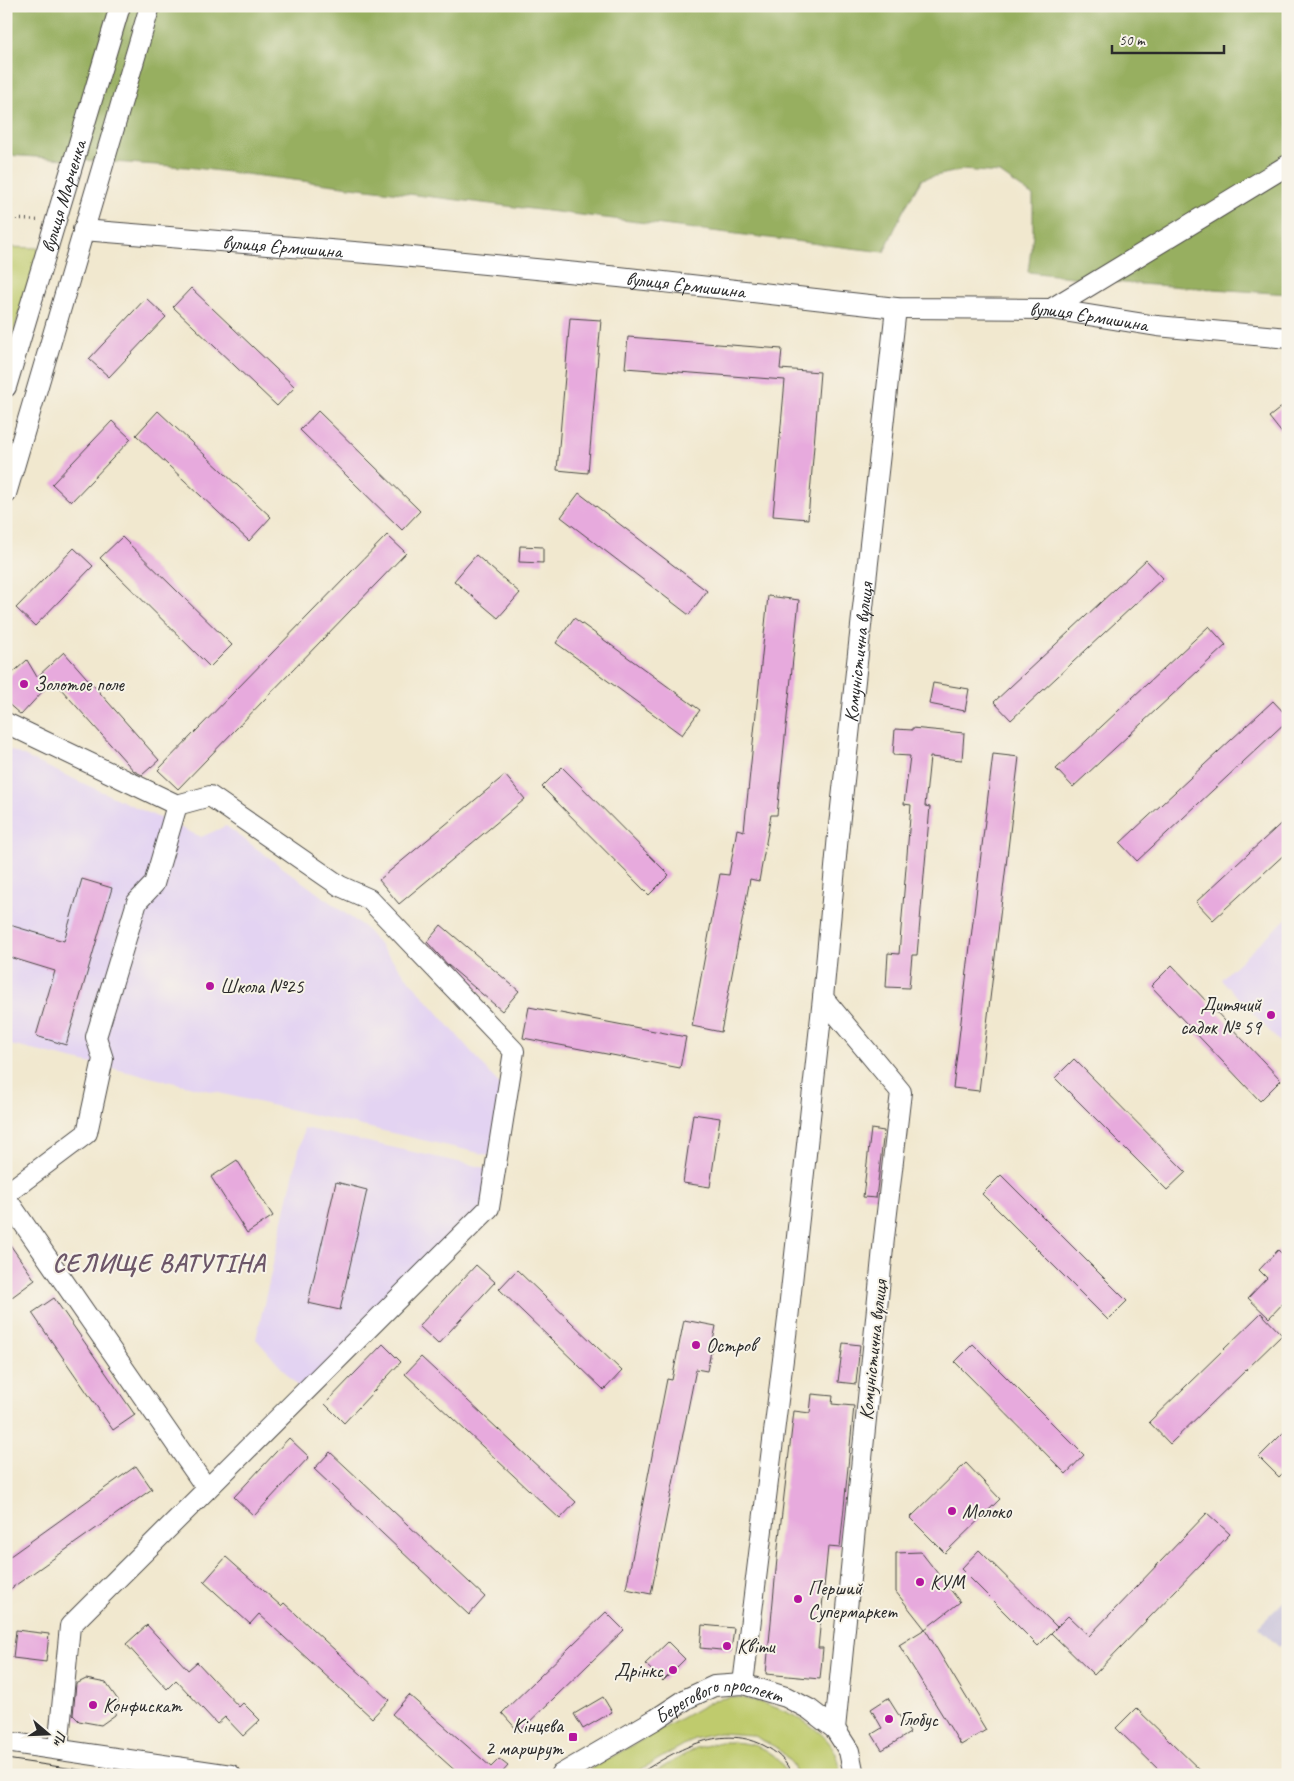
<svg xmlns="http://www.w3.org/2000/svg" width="1294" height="1781" viewBox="0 0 1294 1781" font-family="Caveat,sans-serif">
  <rect width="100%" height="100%" fill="#f7f3e8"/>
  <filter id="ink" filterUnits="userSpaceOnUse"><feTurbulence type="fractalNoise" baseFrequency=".02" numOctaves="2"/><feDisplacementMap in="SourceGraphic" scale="10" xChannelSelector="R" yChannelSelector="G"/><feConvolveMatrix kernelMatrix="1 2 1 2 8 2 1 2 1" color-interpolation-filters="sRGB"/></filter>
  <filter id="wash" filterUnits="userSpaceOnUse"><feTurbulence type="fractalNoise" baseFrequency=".0096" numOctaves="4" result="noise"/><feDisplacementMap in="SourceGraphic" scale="20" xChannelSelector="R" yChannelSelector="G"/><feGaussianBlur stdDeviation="1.12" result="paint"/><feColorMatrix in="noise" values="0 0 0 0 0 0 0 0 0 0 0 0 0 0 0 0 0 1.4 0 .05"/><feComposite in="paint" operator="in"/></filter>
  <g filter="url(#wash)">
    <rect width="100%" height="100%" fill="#f1e8cf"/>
    <path fill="#e3d3f2" d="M6,748L201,837L226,826L364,927L506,1092L492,1156L6,1044Z
      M1288,917V1051L1221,979Z
      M304,1128L490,1169L484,1205L301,1390L256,1339Z"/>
    <path fill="#c6c0da" d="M1288,1597V1637L1279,1647L1258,1627Z"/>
    <path fill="#bfcb6d" stroke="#757b4c" d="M6,247L39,248L6,357Z
      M731,1697C767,1699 845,1729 839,1774L797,1775L793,1765L779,1749L752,1735L719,1733L694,1739L631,1775H593L590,1769L714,1700Z
      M720,1742C730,1742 739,1742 748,1744C764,1746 782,1760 787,1775H649L696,1748Z"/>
    <path fill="#97af60" stroke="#616d46" d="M6,6H1288V294L1124,283L1028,272L1033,234V196L1000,173L962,170L922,179L902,213L884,252L187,167L6,155Z"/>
    <g id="blocks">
      <path fill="#e7aadd" d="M191,288L295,387L277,406L173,307Z
        M146,298L166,317L109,377L89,359Z
        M570,318L601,320L588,473L557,470Z
        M628,337L782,349L780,369L820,372L808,519L773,516L785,380L625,368Z
        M1288,402V441L1269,417Z
        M158,411L271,517L249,541L136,435Z
        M318,411L420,511L402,530L300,430Z
        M112,421L131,439L71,502L52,484Z
        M579,493L707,591L689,615L561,517Z
        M387,535L406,553L178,789L158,770Z
        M122,537L232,645L210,667L100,558Z
        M520,546L543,547V563L519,562Z
        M74,548L93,566L35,626L16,608Z
        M476,555L520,593L498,618L454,581Z
        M1146,560L1163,578L1011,720L994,702Z
        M768,596L799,600L777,815H771L759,881L750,879L721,1032L692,1026L720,874L729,875L737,829L744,831Z
        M574,618L700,710L682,735L556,643Z
        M1209,626L1226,645L1073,787L1056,769Z
        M64,652L159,760L142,775L134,771L53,680L21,715L6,702V679L27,660L37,677Z
        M933,683L969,689L965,711L929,704Z
        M1273,701L1288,717V720L1137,861L1120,843Z
        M912,728L964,733L962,760L930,757L925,806L930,807L917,955H912L909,988L886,987L888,953L899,954L911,805L904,804L910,756L893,755L895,729L912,730Z
        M993,754L1019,757L979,1091L953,1088Z
        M562,767L669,875L649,895L542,787Z
        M505,775L525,799L399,904L379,880Z
        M1288,817V851L1213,920L1196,902Z
        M82,879L112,888L66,1045L36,1036L55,971L6,956V924L64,941Z
        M441,925L519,991L502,1011L448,965L427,942Z
        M1172,965L1281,1080L1260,1101L1151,986Z
        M529,1007L686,1037L680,1068L523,1038Z
        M1074,1059L1186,1172L1167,1190L1055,1078Z
        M693,1114L720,1118L710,1187L683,1183Z
        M871,1129L884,1131L876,1198L863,1197Z
        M237,1160L273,1216L247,1233L211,1177Z
        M1001,1175L1127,1301L1108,1320L982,1194Z
        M336,1182L367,1190L340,1310L308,1303Z
        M6,1239L35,1280L12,1297L6,1289Z
        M1278,1250L1288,1259V1298L1269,1318L1248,1298L1267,1278L1259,1270Z
        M476,1265L495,1282L438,1344L419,1326Z
        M517,1270L622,1371L604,1390L499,1289Z
        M54,1298L135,1415L113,1430L32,1313Z
        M1261,1313L1282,1335L1170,1444L1149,1422Z
        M684,1320L716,1326L707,1371L696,1369L651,1594L626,1589L667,1379L672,1380Z
        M843,1343L860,1345L856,1384L838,1382Z
        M383,1344L401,1362L344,1423L325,1404Z
        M973,1344L1084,1455L1066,1474L955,1362Z
        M421,1357L576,1502L560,1519L405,1374Z
        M812,1394L833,1396L832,1404L854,1406L840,1548L828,1547L818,1648H823L820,1679L766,1674L779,1538L794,1411L810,1413Z
        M1288,1428V1468L1279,1477L1259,1457Z
        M289,1438L309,1457L254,1516L234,1497Z
        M330,1452L485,1597L469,1615L314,1469Z
        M966,1463L1000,1499L945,1553L910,1518Z
        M136,1466L152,1489L6,1592V1559Z
        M1207,1513L1230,1534L1094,1675L1051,1633L1068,1616L1089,1636Z
        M979,1550L1057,1627L1038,1646L961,1569Z
        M921,1552L960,1602L925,1629L896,1592V1553Z
        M226,1557L281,1606L284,1603L389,1700L372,1718L259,1614L250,1624L204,1582Z
        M606,1612L624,1630L519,1732L502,1713Z
        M147,1625L188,1670L197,1662L239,1707L243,1703L260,1720L243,1736L225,1717L217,1724L176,1680L167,1689L126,1644Z
        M702,1625L734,1628L731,1651L700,1648Z
        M925,1629L986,1730L961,1745L899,1645Z
        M16,1630L49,1634L46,1662L13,1658Z
        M668,1642L685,1659L663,1681L645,1664Z
        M86,1679L106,1683L118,1700L115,1715L101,1725L79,1721L73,1715L76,1684Z
        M409,1695L491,1767L499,1759L508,1766L500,1775H460L392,1714Z
        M603,1697L612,1712L583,1729L574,1714Z
        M888,1698L910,1733L882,1750L872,1734L882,1728L871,1709Z
        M1136,1708L1205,1775H1164L1116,1728Z"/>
    </g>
  </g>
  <g filter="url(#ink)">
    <use href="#blocks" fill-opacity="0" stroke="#494744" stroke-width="1"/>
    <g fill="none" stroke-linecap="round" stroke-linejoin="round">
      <g stroke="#494744" stroke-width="22">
        <g id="minor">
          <path id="s1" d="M83,230L391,255L619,277L896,308L1051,309L1157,326L1288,338"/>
          <path d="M1051,309L1288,165"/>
          <path id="s2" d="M6,387L120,6"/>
          <path d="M6,494L150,6"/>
          <path d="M6,723L177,805L210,796L340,886L369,899L514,1051L489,1208L70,1626L58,1749"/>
          <path d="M823,998L901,1092L884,1238L835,1729"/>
          <path d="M6,1194L87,1133L103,1059L96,1037L137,902L154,884L177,805"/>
          <path d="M6,1198L207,1489"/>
          <path id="s3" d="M743,1684L788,1319L823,998L838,835L896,308"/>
          <path d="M6,1742L231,1775"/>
          <path id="s4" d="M560,1775L656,1719L688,1698L714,1686L743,1684L786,1697L809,1709L835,1729L849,1751L854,1775"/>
        </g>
      </g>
      <path stroke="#494744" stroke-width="2.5" stroke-dasharray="1 4" stroke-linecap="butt" d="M6,218L39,220"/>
      <use href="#minor" stroke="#fff" stroke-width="20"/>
      <path stroke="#2b2b2b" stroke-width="1" d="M6,1759L115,1775
        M637,1775C674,1752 719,1723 763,1745C777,1752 786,1760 792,1775"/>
    </g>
  </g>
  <g fill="#b5179e" stroke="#f7f3e8" stroke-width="2">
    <circle cx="24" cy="684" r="5"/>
    <circle cx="210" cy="986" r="5"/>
    <circle cx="1271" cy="1015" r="5"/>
    <circle cx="696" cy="1345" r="5"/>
    <circle cx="952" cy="1511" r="5"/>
    <circle cx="920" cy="1582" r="5"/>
    <circle cx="798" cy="1599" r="5"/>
    <circle cx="727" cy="1646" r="5"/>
    <circle cx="673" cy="1670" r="5"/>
    <circle cx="93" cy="1705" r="5"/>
    <circle cx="889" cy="1719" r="5"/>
    <rect x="568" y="1732" width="10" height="10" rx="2.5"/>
  </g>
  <g text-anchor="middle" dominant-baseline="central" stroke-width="4" stroke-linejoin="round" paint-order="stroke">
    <g font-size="20" fill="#2b2b2b" stroke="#f7f3e8">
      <text stroke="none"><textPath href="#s2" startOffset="199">вулиця Марченка</textPath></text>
      <text stroke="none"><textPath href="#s1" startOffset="200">вулиця Єрмишина</textPath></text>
      <text stroke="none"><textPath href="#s1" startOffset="605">вулиця Єрмишина</textPath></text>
      <text stroke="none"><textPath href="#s1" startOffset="1010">вулиця Єрмишина</textPath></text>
      <text stroke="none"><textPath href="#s3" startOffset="1038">Комуністична вулиця</textPath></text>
      <text transform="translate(873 1350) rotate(-84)">Комуністична вулиця</text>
      <text stroke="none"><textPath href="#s4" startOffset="180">Берегового проспект</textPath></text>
    </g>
    <g font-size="20" fill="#2b2b2b" stroke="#f7f3e8" text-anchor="start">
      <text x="34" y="684">Золотое поле</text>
      <text x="220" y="986">Школа №25</text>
      <text x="1261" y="1004" text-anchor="end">Дитячий<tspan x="1261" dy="23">садок № 59</tspan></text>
      <text x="706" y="1345">Остров</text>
      <text x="962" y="1511">Молоко</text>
      <text x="930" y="1582">КУМ</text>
      <text x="808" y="1588">Перший<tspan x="808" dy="23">Супермаркет</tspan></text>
      <text x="737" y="1646">Квіти</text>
      <text x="663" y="1670" text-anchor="end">Дрінкс</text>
      <text x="103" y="1705">Конфискат</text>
      <text x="899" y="1719">Глобус</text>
      <text x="563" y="1725" text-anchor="end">Кінцева<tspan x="563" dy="23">2 маршрут</tspan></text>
    </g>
    <g font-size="25" font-weight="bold" letter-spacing="1" fill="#6d5769" stroke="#f7f3e8">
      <text x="159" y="1263">СЕЛИЩЕ ВАТУТІНА</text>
    </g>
  </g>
  <rect width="1294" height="1781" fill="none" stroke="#f7f3e8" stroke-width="25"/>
  <g transform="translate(48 1734) rotate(109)" stroke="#f7f3e8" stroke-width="4" paint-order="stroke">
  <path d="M0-4L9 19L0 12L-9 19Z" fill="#2b2b2b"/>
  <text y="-8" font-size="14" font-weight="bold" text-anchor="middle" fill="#2b2b2b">Пн</text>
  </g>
  <path d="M1112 45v8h112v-8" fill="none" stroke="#2b2b2b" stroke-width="2.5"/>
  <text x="1119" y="45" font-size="15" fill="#2b2b2b" stroke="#f7f3e8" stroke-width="4" paint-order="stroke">50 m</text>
</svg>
